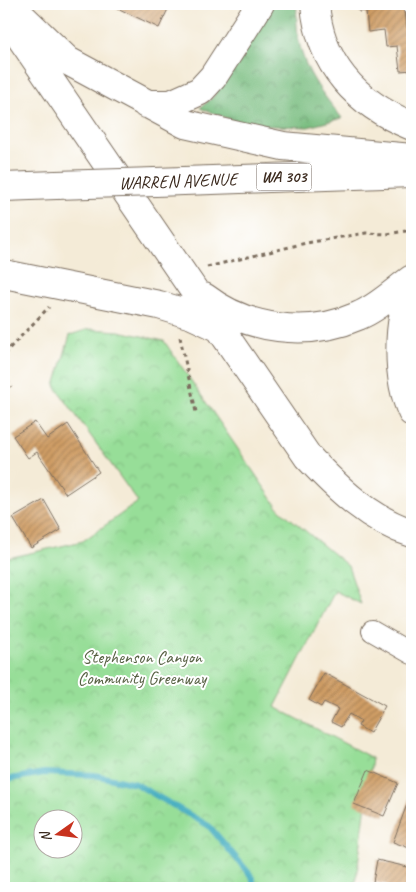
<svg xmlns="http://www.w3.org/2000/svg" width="416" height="892" viewBox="0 0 416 892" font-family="Caveat,sans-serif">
  <defs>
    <pattern id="forest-crowns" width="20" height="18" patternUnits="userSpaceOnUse" patternTransform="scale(1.25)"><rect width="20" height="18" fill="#79bd80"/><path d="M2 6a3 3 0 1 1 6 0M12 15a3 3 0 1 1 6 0" fill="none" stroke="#649a68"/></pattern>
    <pattern id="park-crowns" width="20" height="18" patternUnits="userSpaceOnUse" patternTransform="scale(1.25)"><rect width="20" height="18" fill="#97de98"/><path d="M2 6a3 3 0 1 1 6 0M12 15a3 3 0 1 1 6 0" fill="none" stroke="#83bf83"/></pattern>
    <pattern id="building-hatch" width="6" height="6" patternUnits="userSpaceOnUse" patternTransform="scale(1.25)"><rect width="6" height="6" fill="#cf9d65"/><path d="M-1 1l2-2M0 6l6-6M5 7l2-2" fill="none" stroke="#a98053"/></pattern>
  </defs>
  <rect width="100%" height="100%" fill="#fff"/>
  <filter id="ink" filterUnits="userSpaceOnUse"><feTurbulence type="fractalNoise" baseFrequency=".02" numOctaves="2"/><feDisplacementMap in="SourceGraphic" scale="10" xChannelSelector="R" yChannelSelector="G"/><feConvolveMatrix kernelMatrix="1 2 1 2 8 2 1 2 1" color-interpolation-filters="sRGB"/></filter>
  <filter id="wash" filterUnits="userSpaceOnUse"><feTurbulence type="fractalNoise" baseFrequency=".0096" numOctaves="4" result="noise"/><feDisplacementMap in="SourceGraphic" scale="20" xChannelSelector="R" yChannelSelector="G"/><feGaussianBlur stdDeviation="1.12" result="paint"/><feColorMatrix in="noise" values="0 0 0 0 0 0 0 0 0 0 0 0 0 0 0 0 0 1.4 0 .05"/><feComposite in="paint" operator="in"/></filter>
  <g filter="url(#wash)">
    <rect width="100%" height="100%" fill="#f4ebd7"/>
    <path fill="url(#forest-crowns)" stroke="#5a744f" d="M272,4H297C294,55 311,80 342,118L308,127L244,125L200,108L213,97Z"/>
    <path fill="url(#park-crowns)" stroke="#69845b" fill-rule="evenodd" d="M89,329L119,331L164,341L279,509L348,566L361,604L335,591L275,707L372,758L355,888H4V559L83,541L138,502L55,386L70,335ZM42,820H72V850H42Z"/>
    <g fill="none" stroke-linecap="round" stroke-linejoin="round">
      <path stroke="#3fabbe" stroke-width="6" d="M4,780L44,773L94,775L136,784L209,826L253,878V888"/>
    </g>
    <g id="blocks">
      <path fill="url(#building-hatch)" d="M109,4H167L165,7L168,9L159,28Z
        M358,4H404L407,28L412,27V70L400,71L397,46L386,47L384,30L368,32L366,11L359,12Z
        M35,422L47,439L68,424L99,472L66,494L37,452L28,458L13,436Z
        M44,500L61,530L31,548L13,518Z
        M324,673L385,706L370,733L358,726L361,721L349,714L341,727L331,722L338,709L324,702L321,707L309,700Z
        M368,770L398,783L384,816L354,804Z
        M409,799L412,800V849L393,842Z
        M377,860L412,868V888H386L387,885L373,882Z"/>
    </g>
  </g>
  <g filter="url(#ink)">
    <use href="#blocks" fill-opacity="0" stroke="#7c6e5f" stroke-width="1"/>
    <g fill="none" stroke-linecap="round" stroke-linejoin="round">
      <g stroke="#7c6e5f" stroke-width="12">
        <path id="service" d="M407,4L412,12"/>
      </g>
      <g stroke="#7c6e5f" stroke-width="22">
        <path id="minor" d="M372,631L412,654"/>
      </g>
      <g stroke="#7c6e5f" stroke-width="30">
        <path id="primary" d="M315,4C320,65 357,104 412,126
          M17,12L68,61L185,124L283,146L412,158
          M4,13L308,457C337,488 370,520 412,533
          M146,104H171L200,91L213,77L260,4
          M155,182L412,173
          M4,187L56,185
          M4,274L159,305L192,315L220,328
          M412,290C396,321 397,380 412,412
          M204,297C247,330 308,338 358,316C378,308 395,291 412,279"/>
      </g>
      <path stroke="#7c6e5f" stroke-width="3" stroke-dasharray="4 4" stroke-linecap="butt" d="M207,267L306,243L366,233L387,234L412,230
        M180,337L196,412
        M4,354L49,307
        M4,372L11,387"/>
      <use href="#service" stroke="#fff" stroke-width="10"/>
      <use href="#minor" stroke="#fff" stroke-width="20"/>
      <use href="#primary" stroke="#fff" stroke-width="28"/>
      <g stroke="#7c6e5f" stroke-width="30" stroke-linecap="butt">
        <path id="primary-bridge" d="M56,185L155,182"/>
      </g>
      <use href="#primary-bridge" stroke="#fff" stroke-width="28"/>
    </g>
  </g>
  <g text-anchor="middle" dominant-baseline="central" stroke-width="4" stroke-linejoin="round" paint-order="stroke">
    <rect fill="#fff" stroke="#766a62" stroke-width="1" x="256.5" y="163.5" width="55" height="27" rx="4"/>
    <g font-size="16" font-weight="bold" fill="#3b2a1e">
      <text x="284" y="177">WA 303</text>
    </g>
    <g font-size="18" fill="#3b2a1e" stroke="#fff">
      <text transform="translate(178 181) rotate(-2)">WARREN AVENUE</text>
    </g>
    <g font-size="18" fill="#576043" stroke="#fff">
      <text x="142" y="657">Stephenson Canyon<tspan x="142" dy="21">Community Greenway</tspan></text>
    </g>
  </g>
  <rect width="416" height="892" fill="none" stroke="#fff" stroke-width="20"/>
  <g transform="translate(58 834) rotate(256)"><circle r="24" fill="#ffffff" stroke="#b1aaa5"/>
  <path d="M0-4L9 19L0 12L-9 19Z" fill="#c8321e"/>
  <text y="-8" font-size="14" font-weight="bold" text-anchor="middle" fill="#3b2a1e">N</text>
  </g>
</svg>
